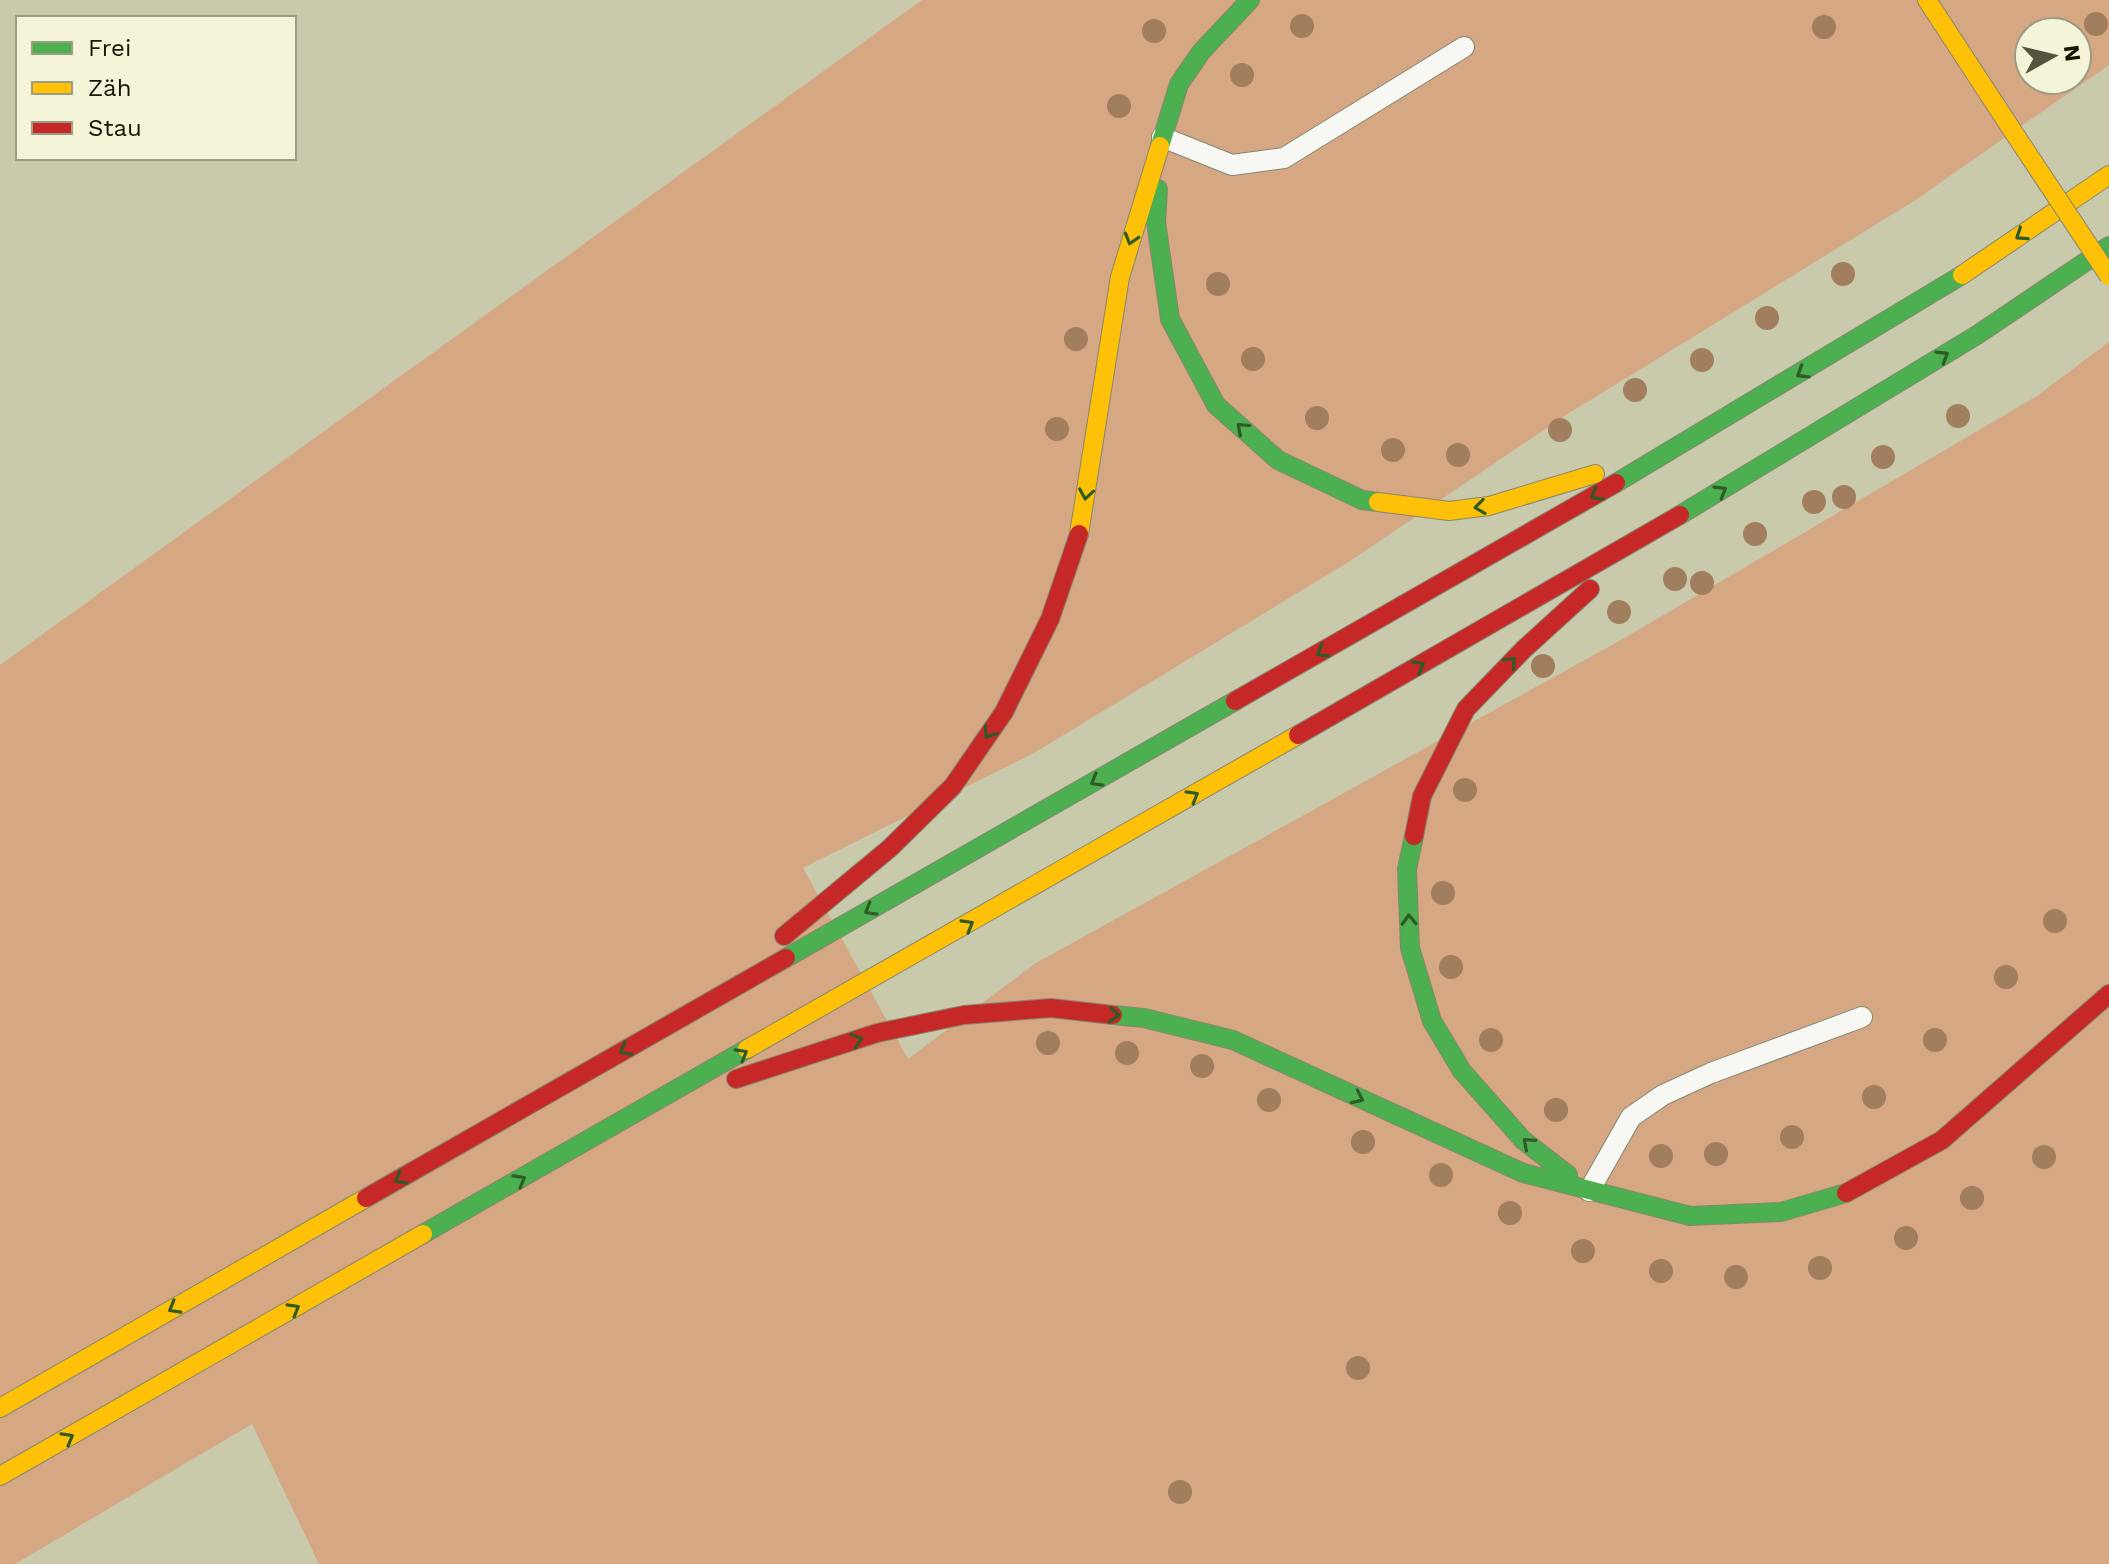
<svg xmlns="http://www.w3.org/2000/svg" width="2109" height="1564" viewBox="0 0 2109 1564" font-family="'Work Sans',sans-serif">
  <rect width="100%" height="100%" fill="#c9c9ac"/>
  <path fill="#d5a783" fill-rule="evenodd" d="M922,0H2109V65L1914,201L1566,415L1350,561L1034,753L803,868L908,1059L1036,963L1621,640L2037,396L2109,342V1564H319L252,1424L15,1564H0V665ZM2029,32H2077V80H2029Z"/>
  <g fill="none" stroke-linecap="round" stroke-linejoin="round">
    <g stroke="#868670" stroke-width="22">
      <path id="lane" d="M1162,137L1232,165L1284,158L1464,47
        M1589,1191L1631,1117L1663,1095L1711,1073L1862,1017"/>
    </g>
    <g stroke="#868670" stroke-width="20">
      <path id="fast" d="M1160,146L1179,84L1201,52L1250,0
        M1158,189L1156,222L1170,319L1216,405L1278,460L1362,500L1378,502
        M1616,483L1962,275
        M1680,515L1977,335L2109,246
        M1414,836L1407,869L1410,948L1432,1021L1462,1071L1523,1140L1568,1175
        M786,958L1235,701
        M1113,1015L1144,1018L1233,1040L1523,1173L1690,1216L1781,1212L1846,1193
        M423,1234L747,1049"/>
    </g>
    <g stroke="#868670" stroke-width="20">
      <path id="slow" d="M1927,0L2016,136
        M1962,275L2109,175
        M1378,502L1449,511L1489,506L1595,474
        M1079,534L1120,277L1160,146
        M747,1049L1298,735
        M0,1408L366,1198
        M0,1476L423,1234"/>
    </g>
    <g stroke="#868670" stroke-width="20">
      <path id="jam" d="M1235,701L1616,483
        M1298,735L1680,515
        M1414,836L1422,796L1466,709L1524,649L1590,589
        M784,936L890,848L953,786L1004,712L1050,619L1079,534
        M736,1079L877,1033L964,1015L1051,1008L1113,1015
        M1846,1193L1942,1140L2109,994
        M366,1198L786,958"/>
    </g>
    <use href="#lane" stroke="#f7f7f3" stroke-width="20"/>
    <use href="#fast" stroke="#4caf50" stroke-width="18"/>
    <use href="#slow" stroke="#ffc107" stroke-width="18"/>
    <use href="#jam" stroke="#c62828" stroke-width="18"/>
    <g stroke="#868670" stroke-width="20" stroke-linecap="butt">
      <path id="slow-bridge" d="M2016,136L2109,276"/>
    </g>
    <use href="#slow-bridge" stroke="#ffc107" stroke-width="18"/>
  </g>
  <g fill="#a17e5d">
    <circle cx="2096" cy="24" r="12"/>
    <circle cx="1302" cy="26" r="12"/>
    <circle cx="1824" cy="27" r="12"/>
    <circle cx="1154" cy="31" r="12"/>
    <circle cx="1242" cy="75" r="12"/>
    <circle cx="1119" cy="106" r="12"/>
    <circle cx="1843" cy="274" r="12"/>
    <circle cx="1218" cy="284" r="12"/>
    <circle cx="1767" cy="318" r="12"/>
    <circle cx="1076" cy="339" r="12"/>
    <circle cx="1253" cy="359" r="12"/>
    <circle cx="1702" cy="360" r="12"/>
    <circle cx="1635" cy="390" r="12"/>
    <circle cx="1958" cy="416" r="12"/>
    <circle cx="1317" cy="418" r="12"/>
    <circle cx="1057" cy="429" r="12"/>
    <circle cx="1560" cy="430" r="12"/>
    <circle cx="1393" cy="450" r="12"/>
    <circle cx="1458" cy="455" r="12"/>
    <circle cx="1883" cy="457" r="12"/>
    <circle cx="1844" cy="497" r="12"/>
    <circle cx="1814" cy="502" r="12"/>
    <circle cx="1755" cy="534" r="12"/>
    <circle cx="1675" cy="579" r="12"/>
    <circle cx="1702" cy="583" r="12"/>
    <circle cx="1619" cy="612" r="12"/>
    <circle cx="1543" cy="666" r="12"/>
    <circle cx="1465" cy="790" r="12"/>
    <circle cx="1443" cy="893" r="12"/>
    <circle cx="2055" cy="921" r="12"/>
    <circle cx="1451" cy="967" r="12"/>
    <circle cx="2006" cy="977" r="12"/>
    <circle cx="1491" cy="1040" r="12"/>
    <circle cx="1935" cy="1040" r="12"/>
    <circle cx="1048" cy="1043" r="12"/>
    <circle cx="1127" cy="1053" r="12"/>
    <circle cx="1202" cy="1066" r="12"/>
    <circle cx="1874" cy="1097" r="12"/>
    <circle cx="1269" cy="1100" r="12"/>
    <circle cx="1556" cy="1110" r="12"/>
    <circle cx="1792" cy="1137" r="12"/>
    <circle cx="1363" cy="1142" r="12"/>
    <circle cx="1716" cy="1154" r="12"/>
    <circle cx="1661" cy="1156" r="12"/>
    <circle cx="2044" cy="1157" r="12"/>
    <circle cx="1441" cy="1175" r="12"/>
    <circle cx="1972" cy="1198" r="12"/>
    <circle cx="1510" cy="1213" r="12"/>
    <circle cx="1906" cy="1238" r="12"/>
    <circle cx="1583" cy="1251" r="12"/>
    <circle cx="1820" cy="1268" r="12"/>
    <circle cx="1661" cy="1271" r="12"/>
    <circle cx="1736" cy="1277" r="12"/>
    <circle cx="1358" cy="1368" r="12"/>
    <circle cx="1180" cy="1492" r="12"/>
  </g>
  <defs><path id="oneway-chevron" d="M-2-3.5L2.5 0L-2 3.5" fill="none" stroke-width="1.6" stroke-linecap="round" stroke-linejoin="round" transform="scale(2)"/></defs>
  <g stroke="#2f5b26">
    <use href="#oneway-chevron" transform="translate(2021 235) rotate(146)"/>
    <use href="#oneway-chevron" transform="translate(1131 239) rotate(107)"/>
    <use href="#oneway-chevron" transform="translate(1943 356) rotate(-31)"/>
    <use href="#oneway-chevron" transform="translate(1802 373) rotate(149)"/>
    <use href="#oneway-chevron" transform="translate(1242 428) rotate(-138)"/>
    <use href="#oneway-chevron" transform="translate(1721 491) rotate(-31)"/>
    <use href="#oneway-chevron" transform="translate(1086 494) rotate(99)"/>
    <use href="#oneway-chevron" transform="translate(1596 495) rotate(150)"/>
    <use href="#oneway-chevron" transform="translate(1480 507) rotate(172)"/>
    <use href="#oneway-chevron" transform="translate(1322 652) rotate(150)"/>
    <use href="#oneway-chevron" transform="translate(1511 662) rotate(-46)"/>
    <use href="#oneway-chevron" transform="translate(1419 666) rotate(-30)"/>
    <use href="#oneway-chevron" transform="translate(989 733) rotate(124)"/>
    <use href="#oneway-chevron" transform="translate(1096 781) rotate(150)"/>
    <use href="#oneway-chevron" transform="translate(1193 796) rotate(-30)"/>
    <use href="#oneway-chevron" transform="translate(870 910) rotate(150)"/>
    <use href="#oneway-chevron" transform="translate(1409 920) rotate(-92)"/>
    <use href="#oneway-chevron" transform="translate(968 925) rotate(-30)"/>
    <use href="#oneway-chevron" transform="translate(1114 1015) rotate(6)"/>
    <use href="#oneway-chevron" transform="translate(857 1040) rotate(-18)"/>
    <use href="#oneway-chevron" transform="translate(625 1050) rotate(150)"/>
    <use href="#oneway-chevron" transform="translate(742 1054) rotate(-30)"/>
    <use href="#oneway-chevron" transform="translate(1358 1098) rotate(25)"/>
    <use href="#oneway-chevron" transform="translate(1528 1143) rotate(-139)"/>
    <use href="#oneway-chevron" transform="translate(400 1179) rotate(150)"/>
    <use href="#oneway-chevron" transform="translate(520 1180) rotate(-30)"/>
    <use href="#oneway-chevron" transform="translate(174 1308) rotate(150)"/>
    <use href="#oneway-chevron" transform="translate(294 1309) rotate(-30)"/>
    <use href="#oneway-chevron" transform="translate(68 1438) rotate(-30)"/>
  </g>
  <rect x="16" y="16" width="280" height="144" fill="#f4f4d9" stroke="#9c9b83" stroke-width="2"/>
  <rect x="32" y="42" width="40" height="12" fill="#4caf50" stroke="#9c9b83" stroke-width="2"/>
  <text x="88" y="56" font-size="24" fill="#171603">Frei</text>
  <rect x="32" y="82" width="40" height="12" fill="#ffc107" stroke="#9c9b83" stroke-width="2"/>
  <text x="88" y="96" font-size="24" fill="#171603">Zäh</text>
  <rect x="32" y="122" width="40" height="12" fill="#c62828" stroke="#9c9b83" stroke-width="2"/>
  <text x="88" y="136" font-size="24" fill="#171603">Stau</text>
  <g transform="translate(2053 56) rotate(82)"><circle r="38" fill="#f4f4d9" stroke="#9c9b83" stroke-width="2"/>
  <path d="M0-6L14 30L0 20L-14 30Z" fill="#55553e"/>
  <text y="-12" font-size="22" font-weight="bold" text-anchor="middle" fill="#171603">N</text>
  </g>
</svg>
